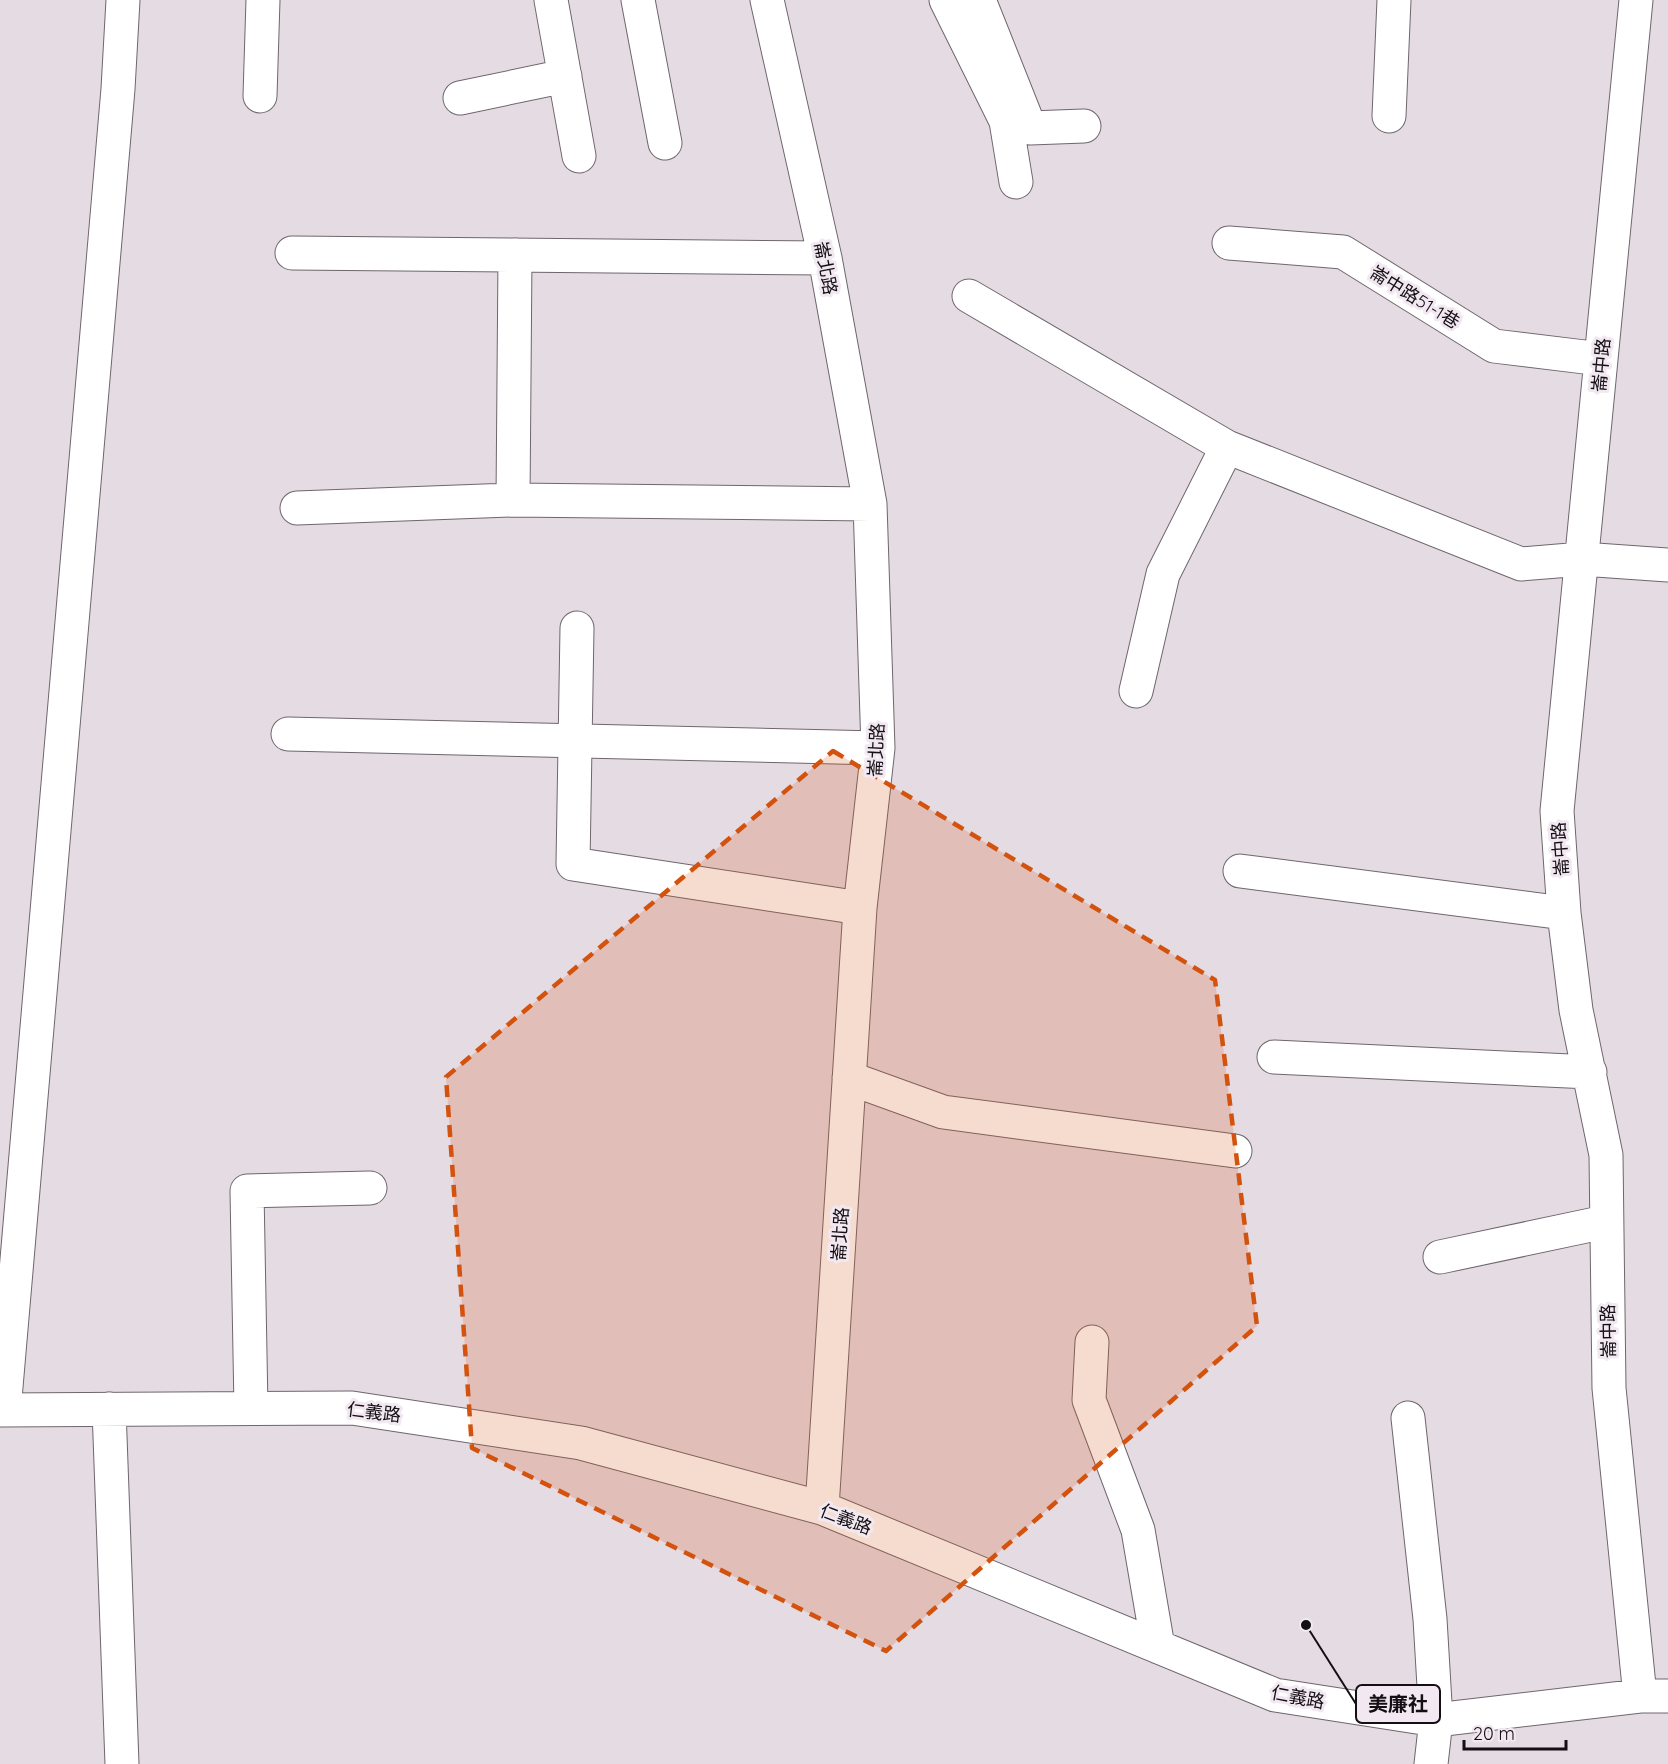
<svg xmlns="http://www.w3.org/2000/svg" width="1668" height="1764" viewBox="0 0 1668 1764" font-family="Quicksand,'Noto Sans TC',sans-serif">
  <rect width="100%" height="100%" fill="#e5dbe3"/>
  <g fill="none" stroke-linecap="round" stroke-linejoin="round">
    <g stroke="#6f666d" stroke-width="35">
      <path id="minor" d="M551,0L579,156
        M638,0L665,143
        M767,0L825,258L870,504L878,748L860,908L822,1508
        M946,0L1006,121L1016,182
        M979,0L1030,128L1084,126
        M1636,0L1557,811L1564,913L1576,1010L1606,1155L1609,1388L1640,1696
        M260,96L263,0
        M460,98L565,76
        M1389,116L1394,0
        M1229,243L1343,252L1494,346L1601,359
        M292,253L825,258
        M969,296L1227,447L1521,564L1582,559L1668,565
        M513,500L515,255
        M297,508L513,500L870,504
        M577,628L573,864L860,908
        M1136,691L1163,574L1227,447
        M288,734L878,748
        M1240,871L1564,913
        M1274,1057L1590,1072
        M849,1078L943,1112L1235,1151
        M1440,1257L1605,1222
        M1092,1342L1089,1400L1138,1530L1158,1647
        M251,1408L247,1191L370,1188
        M109,1409L122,1764
        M0,1410L352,1408L581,1443L822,1508L1275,1695L1436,1720L1640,1696H1668
        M4,1410L118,89L123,0
        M1408,1418L1430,1619L1436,1720L1431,1764"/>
    </g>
    <use href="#minor" stroke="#fff" stroke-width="33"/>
  </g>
  <path fill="#d3520d" fill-opacity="0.2" stroke="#d3520d" stroke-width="4.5" stroke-dasharray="12 8" stroke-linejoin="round" d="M833,751L1215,980L1257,1326L886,1651L472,1448L446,1077Z"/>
  <g text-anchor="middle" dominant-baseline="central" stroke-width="6" stroke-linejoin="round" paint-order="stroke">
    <g font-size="18" fill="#130f12" stroke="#f2e8f1">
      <text transform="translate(826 268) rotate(79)">崙北路</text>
      <text transform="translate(1415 297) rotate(32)">崙中路51-1巷</text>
      <text transform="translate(1601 365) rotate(-85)">崙中路</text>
      <text transform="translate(876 750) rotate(-87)">崙北路</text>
      <text transform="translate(1560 849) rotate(-94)">崙中路</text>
      <text transform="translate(840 1234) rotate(-86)">崙北路</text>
      <text transform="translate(1608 1331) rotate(-91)">崙中路</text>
      <text transform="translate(374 1412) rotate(7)">仁義路</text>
      <text transform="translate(846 1519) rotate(21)">仁義路</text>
      <text transform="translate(1298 1697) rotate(11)">仁義路</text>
    </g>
  </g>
  <path fill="none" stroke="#130f12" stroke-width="2" d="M1306 1625L1356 1704"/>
  <circle fill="#130f12" stroke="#f2e8f1" stroke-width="2" cx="1306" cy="1625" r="6"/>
  <rect fill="#f2e8f1" stroke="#130f12" stroke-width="2" x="1356" y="1685" width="84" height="38" rx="6"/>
  <g font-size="20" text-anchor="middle" font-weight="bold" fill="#130f12">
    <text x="1398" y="1711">美廉社</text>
  </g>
  <path d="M1464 1740v9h102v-9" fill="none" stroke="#130f12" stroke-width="3"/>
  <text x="1473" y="1740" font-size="18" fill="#130f12" stroke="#f2e8f1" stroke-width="4.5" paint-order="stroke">20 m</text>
</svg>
